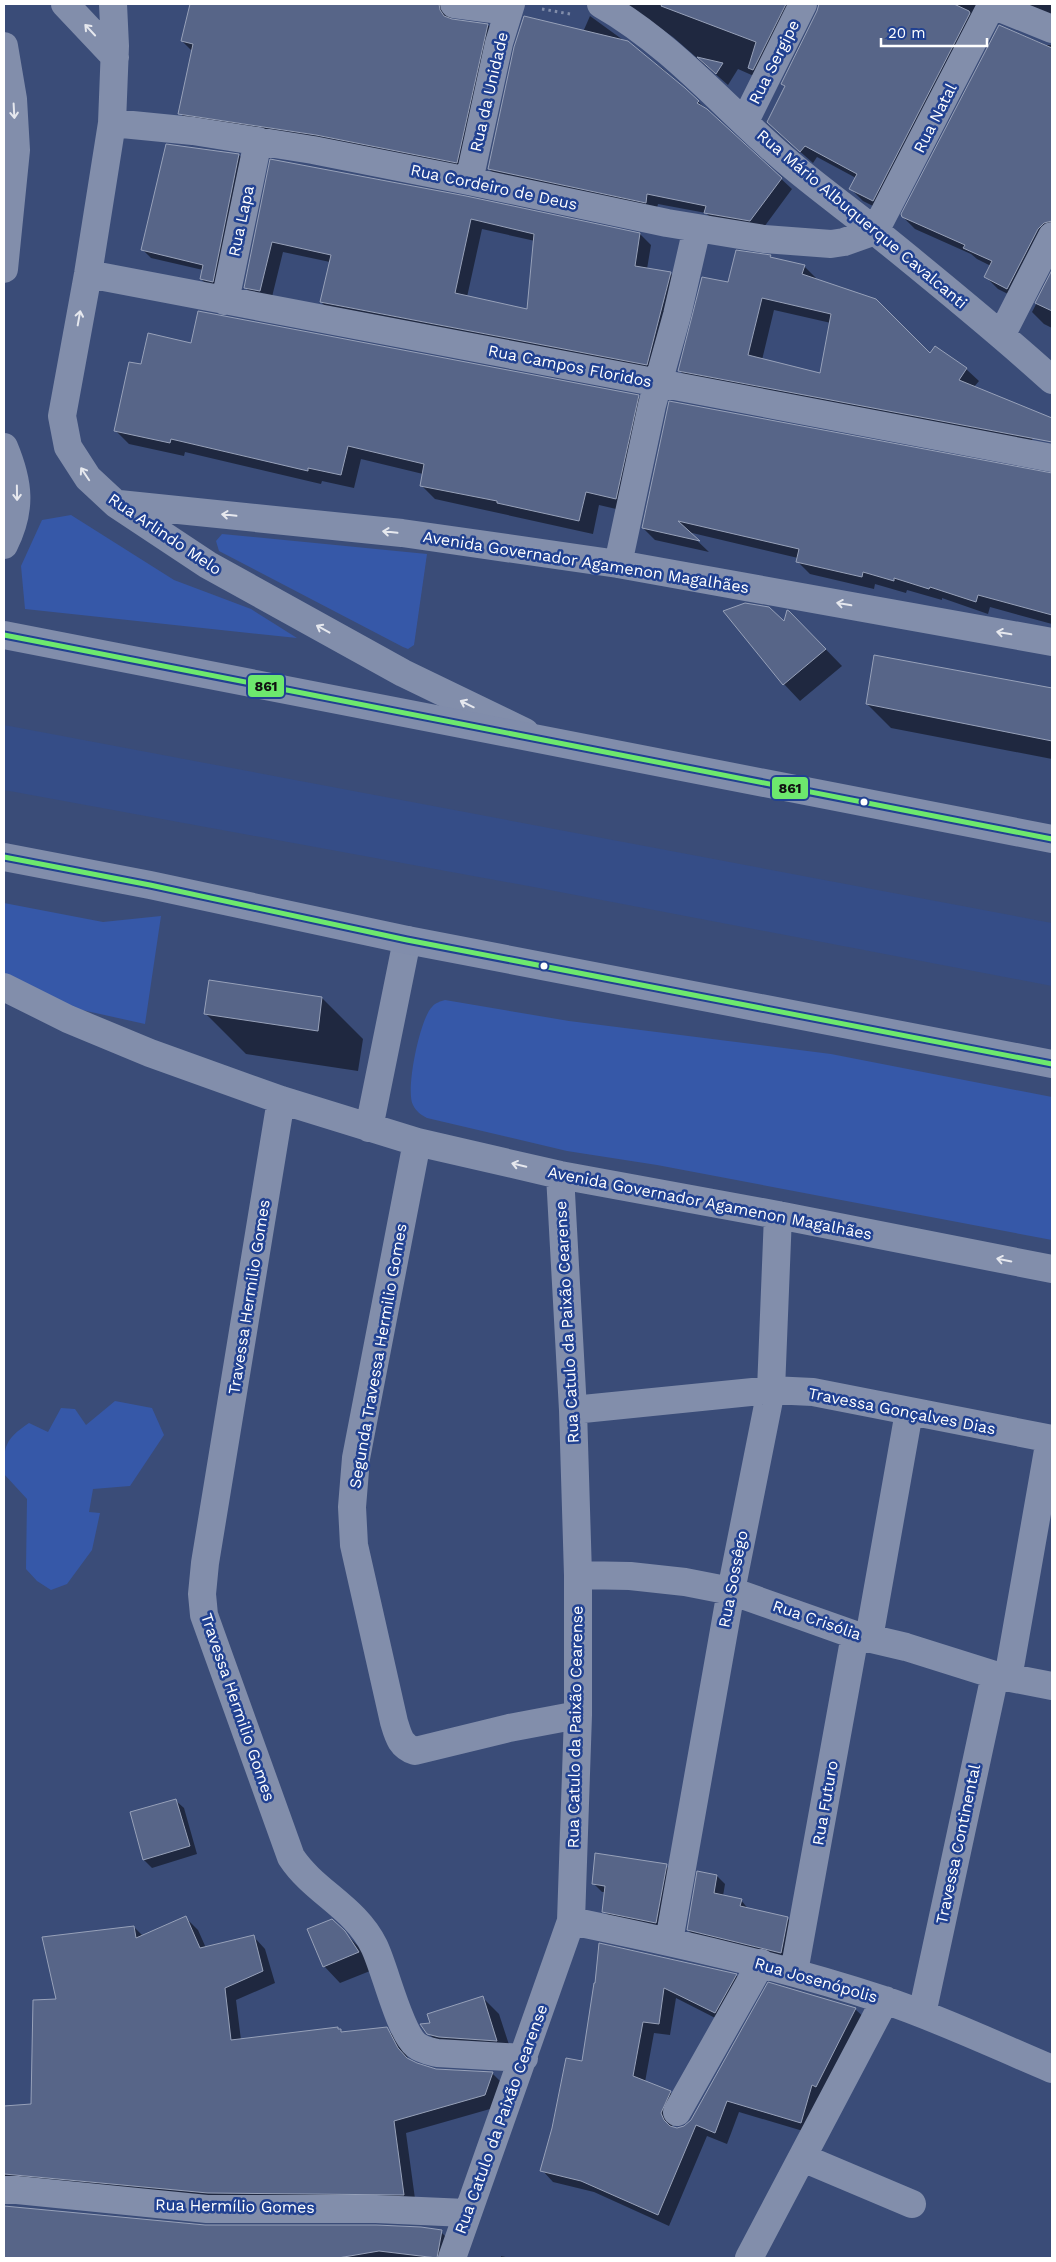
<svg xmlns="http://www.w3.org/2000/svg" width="1056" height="2262" viewBox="0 0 1056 2262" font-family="'Work Sans',sans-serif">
  <rect width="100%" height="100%" fill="#3a4c78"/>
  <path fill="#3658a8" d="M71,515L174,580L251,609L297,638L25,609L21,566L42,520Z
    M222,534L427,554L414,645L408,649L403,647L219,551L216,541Z
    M4,903L103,922L161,916L145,1024L55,1004L4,976Z
    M445,1000L569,1021L831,1054L1052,1097V1240L657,1165L567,1151L427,1118C421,1115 416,1111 413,1105C405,1091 420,1018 432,1007C435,1003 441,1001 445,1000Z
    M115,1401L152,1408L164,1435L130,1486L93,1489L89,1512L100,1513L92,1550L67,1584L51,1590L37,1581L26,1569L27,1499L4,1474C4,1446 4,1440 29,1423L48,1432L61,1408L75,1409L86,1425Z"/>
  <path fill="#354d87" d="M4,725L1052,923V986L539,888L4,790Z"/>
  <path fill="#0007" fill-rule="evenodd" d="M191,4H457L450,14L451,20L488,25L500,37L469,174L191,125L180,113L193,52L182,41Z
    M625,4H805L765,81L738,69L728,85L673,37Z
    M820,4H992L885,212L863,201L851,189L856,178L817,157L813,163L780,134L786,88L782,84L818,11Z
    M1017,4H1052V18Z
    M590,16L663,69L792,189L761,231L716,223L706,213L658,204L656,212L499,179L489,169L583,32Z
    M1000,26L1046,45H1052V238L1020,300L998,289L986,277L991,266L977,259L971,254L915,229L903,217Z
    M167,145L239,155L247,163L221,289L209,287L201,279L203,270L151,258L142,249Z
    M271,161L640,234L651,245L647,269L670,273L681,284L658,375L332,313L321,302L330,262L283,252L271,301L256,298L245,287ZM482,229L535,241L528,310L467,297Z
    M770,256L772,259L804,266L816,278V280L930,355L966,369L979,381L974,387L1040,422L1029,447L692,383L679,370L729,283ZM774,310L831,323L821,375L762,360Z
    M1052,273V328L1044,324L1032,312Z
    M192,345L638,396L652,410L629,512L599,505L593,534L435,499L421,485L423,474L361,459L354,488L322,481L321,484L185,452L184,456L129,444L115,430L142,366Z
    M670,402L1052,474V624L990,607L988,614L942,598V600L907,590L906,593L875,584L874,589L810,574L798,562V558L688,532L709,552L655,540L643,528Z
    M785,624L806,629L842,666L800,701L784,684Z
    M875,656L1052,690V759L891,728L867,704Z
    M210,981L322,998L363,1039L358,1071L246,1054L205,1013Z
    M175,1800L184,1808L197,1854L152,1868L144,1860Z
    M666,1866L674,1874L664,1931L612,1919L604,1911L605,1892H602L594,1884ZM601,1884L611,1888L601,1886Z
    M717,1876L725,1884L723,1896L741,1900L749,1910L787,1918L796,1927L789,1961L696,1938L688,1930Z
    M186,1918L198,1930L206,1948L253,1936L265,1949L275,1983L236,2000L241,2040L340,2030L343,2033L387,2029L399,2041L409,2060L436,2070L492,2073L504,2085L497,2107L406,2133L416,2206L4,2193V2107L32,2105L58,2000L134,1927L143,1936Z
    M332,1920L361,1949L375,1969L340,1983L324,1966Z
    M736,1975L748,1987L727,2024L676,1998L670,2035L654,2033L645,2082L670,2092L682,2104L672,2125L673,2128L677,2129L685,2127L855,2009L867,2020L813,2134L739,2112L727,2144L707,2136L669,2226L594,2192L553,2182L542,2170L583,2063L595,1984Z
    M482,1997L499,2014L513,2057L445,2050L428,2033L431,2024Z
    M4,2207L205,2226L441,2232L453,2244L451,2258H4Z
    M501,2256L510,2258H501Z"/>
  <path fill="#576588" stroke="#97a1b9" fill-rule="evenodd" d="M190,4H439L440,10L444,16L452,19L488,24L457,163L316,135L178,114L193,44L181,41Z
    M662,4H786L753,70L748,68L756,42L661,6Z
    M819,4H954L969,11L970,13L873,201L849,189L857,174L805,146L800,152L767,122L785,86L781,84L817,11Z
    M524,16L628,41L685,88L699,101L697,103L707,109L782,178L750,221L704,213L706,206L647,194L646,203L488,169L514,47Z
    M999,25L1052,48V221L1044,223L1038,229L1007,289L984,277L992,261L963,248L965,245L902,217L901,214Z
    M697,57L723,63L716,74Z
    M166,144L239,154L213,282L200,279L203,265L141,250Z
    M270,159L466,196L640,233L635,266L671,272L647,365L320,302L331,255L272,242L260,291L244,288ZM471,219L534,234L527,309L455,293Z
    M736,250L771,255L770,257L805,265L802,274L876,299L930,353L935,346L967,368L959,380L1052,418V442L678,371L702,277L728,282ZM762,298L831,314L820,373L748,355Z
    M1052,270V311L1035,303Z
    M198,311L639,395L616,499L586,492L579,521L497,503V501L420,486L424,464L348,446L341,475L308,468V471L171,439L170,443L114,431L129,362L141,364L148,333L191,343Z
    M669,401L1052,473V615L978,595L976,602L930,587L929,589L894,578V581L863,572L862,577L796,562L799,549L678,521L700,541L642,528Z
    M745,603L769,607L784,621L787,610L789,611L826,649L783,685L723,611Z
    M874,655L1052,688V741L866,704Z
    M209,980L322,997L318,1031L204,1014Z
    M176,1799L190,1846L143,1860L130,1812Z
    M595,1853L667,1864L656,1923L602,1912L605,1886L592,1884Z
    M697,1871L717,1875L714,1893L742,1899L740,1906L788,1917L781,1953L687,1930Z
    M186,1916L200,1948L254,1935L263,1971L225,1988L231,2040L338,2027V2029H341V2032L387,2027L398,2048L407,2058L417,2063L436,2069L493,2072L485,2095L394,2121L404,2195L208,2193L4,2174V2106L31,2104L33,2000L56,1999L42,1937L134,1926L136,1938Z
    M332,1919L345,1931L359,1952L323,1967L307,1929Z
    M599,1943L737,1974L715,2013L664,1988L659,2024L643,2022L633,2076L671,2091L661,2113L664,2120L670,2126L677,2128L684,2126L691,2120L768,1982L856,2008L816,2087L812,2085L801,2123L727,2101L715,2133L696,2125L658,2215L581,2181L540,2171L552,2128L566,2058L582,2061L594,1983H595Z
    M483,1996L497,2041L439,2037L427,2034L420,2024L430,2023L427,2014Z
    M4,2206L205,2225H376L421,2227L442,2230L437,2258L379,2251L338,2258H4Z"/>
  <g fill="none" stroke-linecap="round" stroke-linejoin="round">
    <path stroke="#828eab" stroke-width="3" stroke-dasharray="2.5 4" stroke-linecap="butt" d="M542,9L570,14"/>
    <path stroke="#828eab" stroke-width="28" d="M65,4L115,57
      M113,4L115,46L112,123L88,274L62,416L68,447L88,478L116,504L208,565L403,673L525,732
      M454,4L508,11
      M601,4C671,44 723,106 783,158C813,184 845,207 875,231C935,280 995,328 1052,380
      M990,4L1052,29
      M4,46L13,99L16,150L4,269
      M745,121L803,4
      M112,123L193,131L313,150L469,181L667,223L764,239L831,244L844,242L875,231L992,4
      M469,181L499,43L511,4
      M88,274L1052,458
      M225,301L258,141
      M1002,334L1052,236
      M4,447C19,483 22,509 4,545
      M119,504L402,533L618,564L1052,642
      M618,564L652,405L677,315L697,228
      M4,987L68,1019L150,1053L281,1100L417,1142L560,1175L778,1215L1052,1269
      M281,1100L205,1563L202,1594L204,1615L291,1857C314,1892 355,1907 374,1946C385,1968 399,2031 416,2045C422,2050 429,2051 437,2053L524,2058
      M369,1128L407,940
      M417,1142L356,1458L352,1507L354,1545L394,1722C398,1735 400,1746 415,1751L509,1728L578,1715
      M573,1410L771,1390L813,1392L1052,1439
      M578,1575L630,1576L685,1582L731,1591L855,1635L906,1647L995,1675L1052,1686
      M869,1638L909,1412
      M1008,1678L1050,1439
      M571,1921C677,1943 781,1966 884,2000C941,2019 997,2046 1052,2069
      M669,1941L731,1591L771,1390L778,1215
      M794,1972L855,1635
      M922,2014L995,1675
      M677,2112L761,1963
      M803,2158L912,2204
      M4,2190H17L207,2209H376L466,2213
      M452,2258L571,1921L578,1715V1575L573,1410L560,1175
      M749,2258L885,2000"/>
    <path stroke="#818dab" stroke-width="28" d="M4,635L1052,839
      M4,857L150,885L407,940L1052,1064"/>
    <g stroke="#214191" stroke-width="9">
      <path id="bus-1" d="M4,635L1052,839
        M4,857L150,885L407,940L1052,1064"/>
    </g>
    <use href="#bus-1" stroke="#6de86d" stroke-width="5"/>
  </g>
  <defs><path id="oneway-shaft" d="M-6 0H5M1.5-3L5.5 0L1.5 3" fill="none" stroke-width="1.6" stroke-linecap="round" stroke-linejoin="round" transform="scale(1.25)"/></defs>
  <g stroke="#e6e8ee">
    <use href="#oneway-shaft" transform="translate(90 30) rotate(-133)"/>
    <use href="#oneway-shaft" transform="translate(14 111) rotate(87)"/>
    <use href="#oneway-shaft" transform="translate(79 318) rotate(-80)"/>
    <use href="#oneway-shaft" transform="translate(85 474) rotate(-124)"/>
    <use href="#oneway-shaft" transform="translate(17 493) rotate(89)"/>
    <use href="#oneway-shaft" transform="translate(229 515) rotate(-174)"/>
    <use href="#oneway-shaft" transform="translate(390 532) rotate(-174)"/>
    <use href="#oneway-shaft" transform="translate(844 604) rotate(-170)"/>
    <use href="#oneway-shaft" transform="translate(323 629) rotate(-151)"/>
    <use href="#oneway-shaft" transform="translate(1004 633) rotate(-170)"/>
    <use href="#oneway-shaft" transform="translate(467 704) rotate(-154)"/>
    <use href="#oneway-shaft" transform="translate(519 1165) rotate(-167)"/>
    <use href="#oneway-shaft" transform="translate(1004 1260) rotate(-169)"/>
  </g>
  <g fill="#fff" stroke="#214191" stroke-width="2">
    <circle cx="864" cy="802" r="4.5"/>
    <circle cx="544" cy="966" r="4.5"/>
  </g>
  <g text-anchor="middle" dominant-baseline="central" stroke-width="5" stroke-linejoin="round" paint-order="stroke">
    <g font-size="16" fill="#fff" stroke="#214191">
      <text transform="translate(774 62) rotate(-63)">Rua Sergipe</text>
      <text transform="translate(489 92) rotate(-77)">Rua da Unidade</text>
      <text transform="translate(935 118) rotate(-63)">Rua Natal</text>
      <text transform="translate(494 187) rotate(12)">Rua Cordeiro de Deus</text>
      <text transform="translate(862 219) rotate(40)">Rua Mário Albuquerque Cavalcanti</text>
      <text transform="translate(241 221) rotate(-78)">Rua Lapa</text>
      <text transform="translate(570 366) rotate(11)">Rua Campos Floridos</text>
      <text transform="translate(165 534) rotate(34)">Rua Arlindo Melo</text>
      <text transform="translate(586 562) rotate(9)">Avenida Governador Agamenon Magalhães</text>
      <text transform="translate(710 1203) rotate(11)">Avenida Governador Agamenon Magalhães</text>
      <text transform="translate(249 1297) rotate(-81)">Travessa Hermilio Gomes</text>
      <text transform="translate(567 1322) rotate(-93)">Rua Catulo da Paixão Cearense</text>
      <text transform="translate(378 1356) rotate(-80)">Segunda Travessa Hermilio Gomes</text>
      <text transform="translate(902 1411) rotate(11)">Travessa Gonçalves Dias</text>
      <text transform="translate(733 1579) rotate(-79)">Rua Sossêgo</text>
      <text transform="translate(817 1620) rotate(19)">Rua Crisólia</text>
      <text transform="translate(238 1707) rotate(71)">Travessa Hermilio Gomes</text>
      <text transform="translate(575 1727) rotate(-89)">Rua Catulo da Paixão Cearense</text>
      <text transform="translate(825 1803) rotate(-80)">Rua Futuro</text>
      <text transform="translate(958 1844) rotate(-78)">Travessa Continental</text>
      <text transform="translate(816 1980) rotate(16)">Rua Josenópolis</text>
      <text transform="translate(501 2119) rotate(-70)">Rua Catulo da Paixão Cearense</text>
      <text transform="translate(235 2206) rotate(1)">Rua Hermílio Gomes</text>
    </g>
  </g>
  <g stroke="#214191" stroke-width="2">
    <rect x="247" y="674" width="38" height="24" rx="5" fill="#6de86d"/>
    <rect x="771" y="776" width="38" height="24" rx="5" fill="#6de86d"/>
  </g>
  <g font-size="14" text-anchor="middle" font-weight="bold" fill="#111">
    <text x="266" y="691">861</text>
    <text x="790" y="793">861</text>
  </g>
  <rect width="1056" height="2262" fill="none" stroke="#ffffff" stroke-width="10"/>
  <path d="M881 38v8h106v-8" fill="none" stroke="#ffffff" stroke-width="2.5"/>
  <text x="888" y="38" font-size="15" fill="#ffffff" stroke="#214191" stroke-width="4" paint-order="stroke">20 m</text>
</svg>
